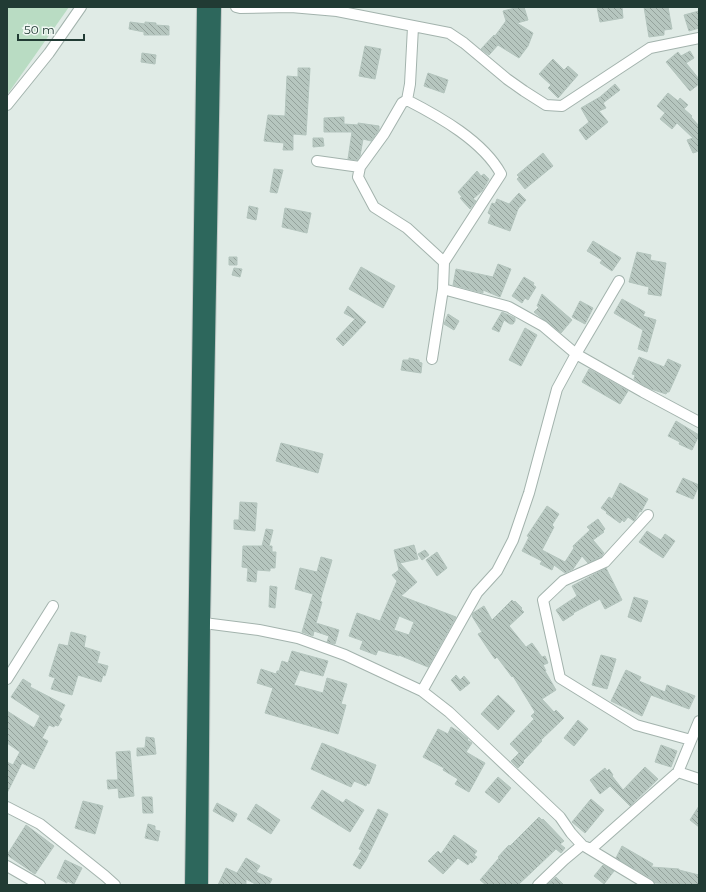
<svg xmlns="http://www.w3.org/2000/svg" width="706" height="892" viewBox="0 0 706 892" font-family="Montserrat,sans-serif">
  <defs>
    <pattern id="building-back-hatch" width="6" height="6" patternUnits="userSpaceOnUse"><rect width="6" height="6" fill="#b6c6bf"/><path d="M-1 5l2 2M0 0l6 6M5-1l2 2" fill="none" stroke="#94a29c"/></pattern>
  </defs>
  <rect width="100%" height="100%" fill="#e0ebe6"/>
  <path fill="#b9dcc3" d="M7,7H69L7,95Z"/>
  <path fill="url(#building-back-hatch)" stroke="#b3c4bd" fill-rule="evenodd" d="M519,7H524L528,20L517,23L533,33L528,46L519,58L498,45L489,55L481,49L494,35L495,36L506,21L503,11Z
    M597,7H622L623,18L600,22Z
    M644,7H668L672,29L664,30V35L649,37Z
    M699,11V28L689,31L684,15Z
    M130,22L145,24V22L156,23V25L169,26V35H144V32L129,29Z
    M365,46L381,49L375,79L359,76Z
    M690,51L694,58L686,63L699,79V84L690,91L666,62L678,52L681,56Z
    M142,53L156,55L155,64L141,62Z
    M553,59L564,70L568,66L578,75L558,98L548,88L551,85L539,74Z
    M298,68H310L306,135L293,134V150H283L284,143L264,141L268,115L285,116L287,76L298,77Z
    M428,73L448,80L444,93L424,86Z
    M615,84L620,90L603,103L606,108L599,111L608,122L586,140L579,130L589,122L581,108L600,97Z
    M668,93L678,101L680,98L688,105L684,109L692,116L691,117L699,126V151L693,153L687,140L693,138L677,123L672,129L660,119L665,113L657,106Z
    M344,117V124L358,125V123L379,126V130L371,141L363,139L360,156L357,160L348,159L352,132H324V118Z
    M313,138H323L324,146L313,147Z
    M543,153L553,166L525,189L517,179L519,177L517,175Z
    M274,169L283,170L277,193L270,192Z
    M477,171L481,176L484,174L489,179L482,191L473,199L476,201L470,209L460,198L462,197L458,192Z
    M519,193L526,200L518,209L510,231L488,223L491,215L488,213L492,203L495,204L497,199L509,204Z
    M249,206L258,208L256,220L247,218Z
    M285,208L311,213L307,233L282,227Z
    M593,241L621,258L612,271L600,263L602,260L587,251Z
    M637,252L651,255L650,260L666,263L661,296L648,294L649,287L629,282Z
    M229,257H237V265H229Z
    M498,264L511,269L500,297L483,290V293L453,285L456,269L493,277Z
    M361,267L395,286L383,308L349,289Z
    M234,268L242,269L240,277L232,275Z
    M524,277L534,283L533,285L536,287L528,300L525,298L522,303L512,296Z
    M542,294L572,320L561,333L534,312L539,307L537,306Z
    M622,299L645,312L643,316L656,320L647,352L638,349L643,330L614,313Z
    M580,301L593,308L585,324L572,317Z
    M348,306L366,322L343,346L336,339L355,319L344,313Z
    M502,312L515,318V321L513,324H510L504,320L499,332L492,329Z
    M448,314L459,321L454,330L444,324Z
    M525,328L537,335L521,366L509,360Z
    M639,357L664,367L668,359L681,365L669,392H667L666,394L648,388L634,379L635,375L632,374Z
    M409,358L419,360V362L422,363L421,373L401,370L403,360H409Z
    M589,369L628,391L620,404L582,382Z
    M676,421L699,435L692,450L679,444L680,442L668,436Z
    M281,443L323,454L318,473L276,461Z
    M683,478L699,485L693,499L676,492Z
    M620,483L648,499L641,512L640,511L634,521L628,517L624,522L622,520L620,523L606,513L607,512L601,508L609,497L612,499Z
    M240,502L257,503L255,531L234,529V520H239Z
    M547,506L559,514L552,525L554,527L542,550L565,562L574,548L573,546L590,530L587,527L598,519L605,529L603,531L604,532L593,540L604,553L601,557L588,563L582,556L573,569L565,573L554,565L552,570L540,564L542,561L522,551L529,537L527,536Z
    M266,529L273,530L269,546H272V552H276L275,568H270V571L257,570L256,582L247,581L248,568L242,567L243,546H262Z
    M647,531L661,540L665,534L675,541L663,558L639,542Z
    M414,545L418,559L400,563L417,582L401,596L456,617L428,667L399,655V656L378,650L376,655L360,649L363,641L349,636L357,613L380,621L397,581L392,575L399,570L394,550ZM399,616L414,622L409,635L394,630Z
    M425,550L429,555L422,560L418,554Z
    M437,552L447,568L437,576L426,560Z
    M321,557L332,560L320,601L322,602L316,623L339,630L335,644L327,642L329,636L314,631L313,636L302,632L313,594L295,589L300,568L317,572Z
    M606,568L622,600L605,609L600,599L573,613L574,614L563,621L556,610L577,596L572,586Z
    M270,586L277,587L275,608L269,607Z
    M634,597L648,601L641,622L628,617Z
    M512,600L514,602L515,601L522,608L521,609L524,612L509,626L526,647L532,643L542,657L545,656L548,663L543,665L546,671H545L556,690L542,699L554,712L556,710L564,718L541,740L542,741L523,761L524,762L518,768L511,761L519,753L510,744L534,719L531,716L535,712L513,676L512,677L497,657L495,659L490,652L478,634L482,632L472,616L473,613L484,606L492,620Z
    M71,632L86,636L84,647L100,652L97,663L108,666L105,676L103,675L101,682L78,675L72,695L51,689L55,678L49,676L59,644L68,646Z
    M292,651L328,661L323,676L300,670L294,685L323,693L327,678L347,684L341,704L346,705L338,734L265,713L273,688L257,683L261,669L276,674L277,671H279L282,661L288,663Z
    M601,655L616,659L607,689L592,685Z
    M626,670L641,677L639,681L665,692L667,685L695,696L689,709L651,695L642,716L611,701Z
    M456,675L460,680L464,676L470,683L460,691L451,680Z
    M23,679L31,684L30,687L65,705L59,717L62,719L58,726L55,725L54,727L49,725L42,738L48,741L34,769L22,763L7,793V762L13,765L20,752L7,743V711L34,728L40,716L11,697Z
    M498,695L515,711L498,730L481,714Z
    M578,720L588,729L574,746L564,738Z
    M451,727L461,733L468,739L467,740L472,743L466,752L485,763L469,792L455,784L458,779L443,770L444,768L423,757L438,729L448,734Z
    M146,737L154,738L156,754L137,756V748H145Z
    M322,743L376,765L369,784L367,783L366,786L354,781L351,787L311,769Z
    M661,745L677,751L671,767L655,762Z
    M130,751L134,796L119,798L118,788L108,789L107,780H118L116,752Z
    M645,767L658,779L630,806L610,786L600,794L590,780L605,768L607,771L609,769L613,775L612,776L623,790Z
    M498,777L511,788L499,803L485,792Z
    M322,790L343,803L346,799L364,810L350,832L311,808Z
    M142,797H152L153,813H143Z
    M591,799L604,810L585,833L572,822Z
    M83,801L103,806L95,834L75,828Z
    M217,803L237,814L233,822L213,811Z
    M256,804L280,820L271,834L247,819Z
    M699,806V827L690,820Z
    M378,809L388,814L366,860L360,869L353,865L362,850L359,849Z
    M539,817L542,820L543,819L564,841L560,844L565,848L561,853L556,849L518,885H486L480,880L499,858L498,857L509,845L510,846Z
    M148,824L155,826V830L160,831L158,841L145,838Z
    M26,825L54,846L35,874L7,855Z
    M454,835L477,851L474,855L477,857L472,863L470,862L468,865L458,858L443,874L428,861L438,851L441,854Z
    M622,846L653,864L651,867L679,869V870L699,875V885L655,883L652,879L616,858Z
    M246,858L260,866L256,872L272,879L269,885H257L246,879V885H218L226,868L237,873Z
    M65,860L82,868L74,884L67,881V883L57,878Z
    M603,865L614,871L604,884L594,876Z
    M556,877L564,885H547Z"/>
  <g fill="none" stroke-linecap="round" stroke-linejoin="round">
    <g stroke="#a3b3ad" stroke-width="12">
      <path id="street" d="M236,7L240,8L291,7L337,11L449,33L464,43L507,79L524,91L546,105L562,106L650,48L699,38
        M413,27L410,84L407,100L402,103L384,134L360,167L358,177L374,207L407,228L444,262
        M407,100C440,117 483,141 501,174L444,262L443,289L432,359
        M7,105L49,53L81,7
        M317,161L360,167
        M443,289L509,307L543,326L576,354L643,392L699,422
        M648,515L605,562L563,581L543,600L560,678L636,725L691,740
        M204,623L259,630L298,638L345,655L422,691L449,712L560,817L571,833L582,845L564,860L538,885
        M7,679L53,606
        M422,691L477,593L497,571L513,540L529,493L557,389L576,354L619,281
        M678,772L699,779
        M7,807L40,824L105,876L115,885
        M586,847L649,885
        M591,849L678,772L699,721
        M7,866L40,885"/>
    </g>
    <g stroke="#c1c8c6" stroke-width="14">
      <path id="highway" d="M191,885L203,7
        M202,885L204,623L215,7"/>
    </g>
    <use href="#street" stroke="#fff" stroke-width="10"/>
    <use href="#highway" stroke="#2d675c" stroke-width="12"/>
  </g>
  <rect width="706" height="892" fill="none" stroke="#213b34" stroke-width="16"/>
  <path d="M18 34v6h66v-6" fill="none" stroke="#213b34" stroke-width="2"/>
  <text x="24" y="34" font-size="12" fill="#213b34" stroke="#f1f8f4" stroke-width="3" paint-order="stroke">50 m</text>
</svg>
